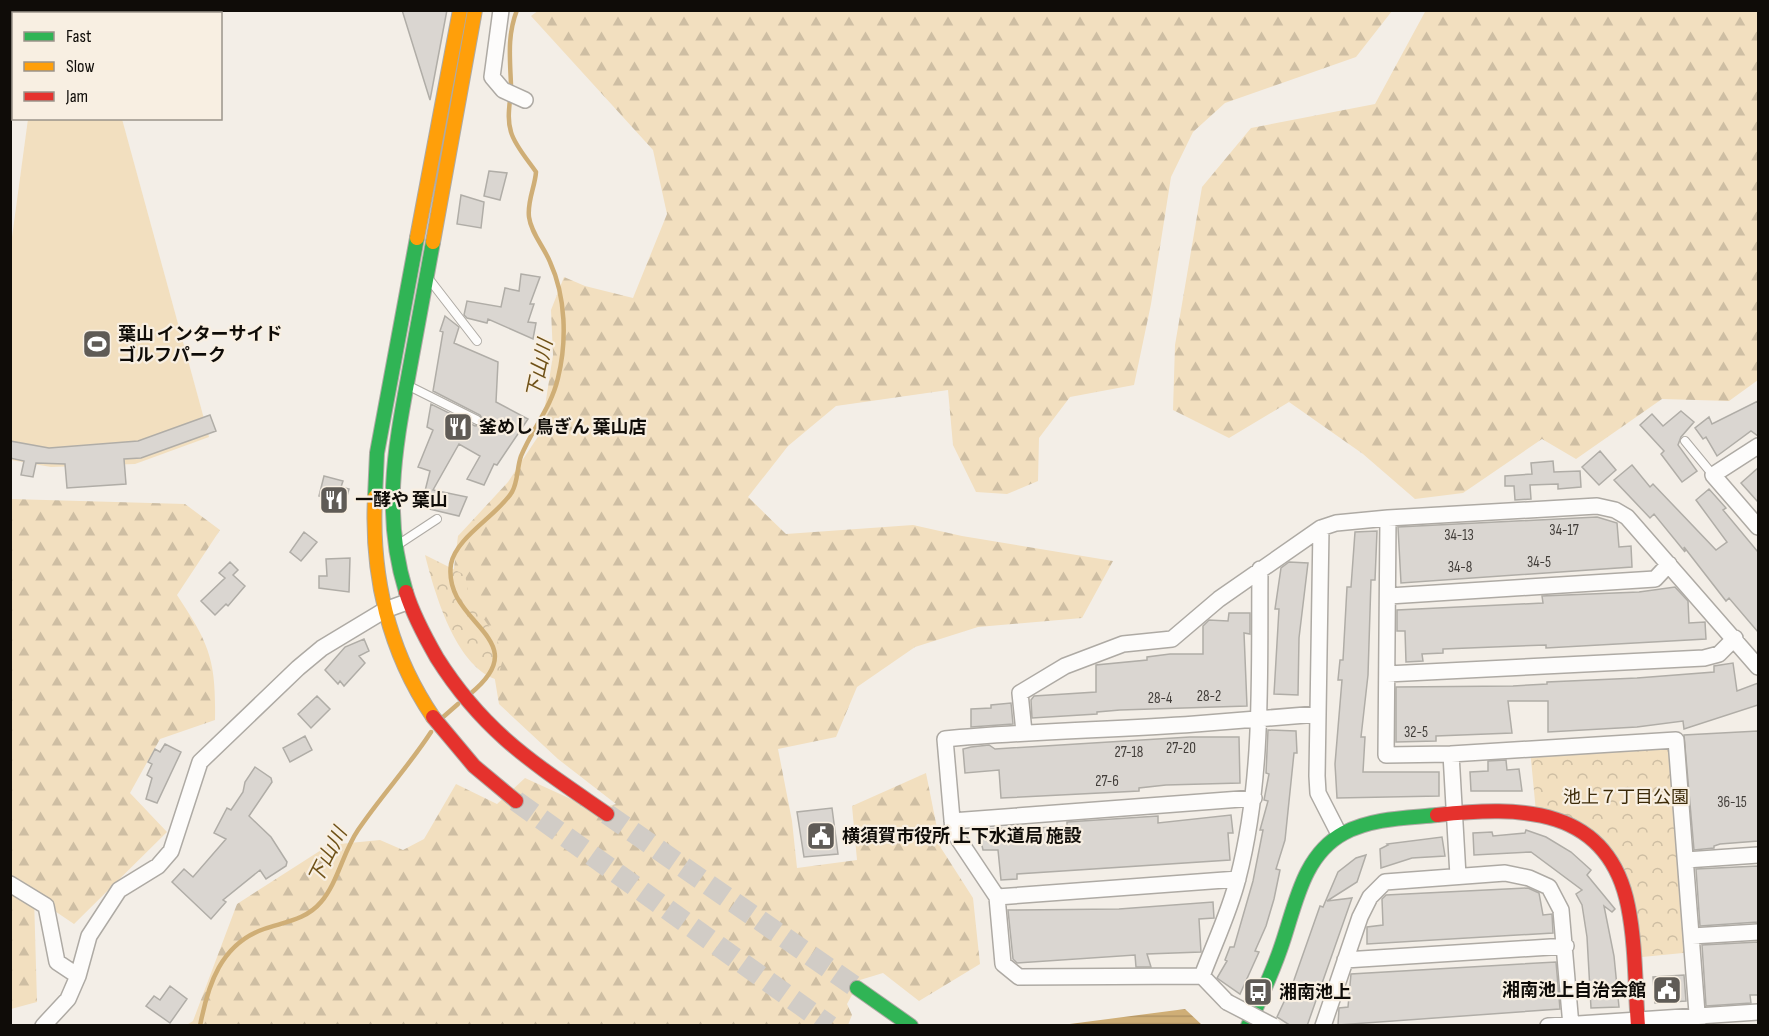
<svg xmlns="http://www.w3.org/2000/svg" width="1769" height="1036" viewBox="0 0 1769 1036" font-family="'Sofia Sans Condensed','Noto Sans JP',sans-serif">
  <defs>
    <pattern id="forest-firs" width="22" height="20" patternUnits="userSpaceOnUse" patternTransform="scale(1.5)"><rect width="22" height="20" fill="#f2dfbf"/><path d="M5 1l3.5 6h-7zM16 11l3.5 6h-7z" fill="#cebea3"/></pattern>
    <pattern id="park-crowns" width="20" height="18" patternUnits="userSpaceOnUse" patternTransform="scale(1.5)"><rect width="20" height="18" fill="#f2dfbf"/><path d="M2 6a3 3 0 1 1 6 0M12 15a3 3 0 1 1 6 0" fill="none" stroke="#cebea3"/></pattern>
    <pattern id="water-rules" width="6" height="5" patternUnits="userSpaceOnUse" patternTransform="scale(1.5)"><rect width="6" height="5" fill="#cfae76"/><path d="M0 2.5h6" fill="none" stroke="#b19465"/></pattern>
  </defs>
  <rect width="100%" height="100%" fill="#f3eee7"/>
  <path fill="#f2dfbf" d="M28,119H122L209,437L135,464L51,467L11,460L10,252Z"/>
  <path fill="url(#forest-firs)" d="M539,10L1392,11L1356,57L1225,103L1193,132L1171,177L1151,304L1134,385L1070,397L1039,438L1038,481L1007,494L976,492L953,445L948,390L836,406L788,446L748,497L786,534L913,525L962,536L1113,561L1082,618L978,627L915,647L857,687L836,737L778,749L792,821L797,868L857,860L852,806L926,773L941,848L973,898L980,964L919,1001L883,973L860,980L847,1004L852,1015L848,1025L185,1026L193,1021L237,904L329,845L380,840L403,850L424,839L456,784L497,804L525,778L595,810L616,804L558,759L499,704L489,644L453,576L458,536L508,482L541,432L553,355L551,310L564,277L585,286L633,298L667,214L653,150L531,16Z
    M1426,10L1758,11V380L1729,401L1662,399L1576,459L1542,439L1463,493L1415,499L1363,454L1289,402L1229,438L1173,410L1175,345L1202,187L1251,128L1375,104Z
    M11,499L185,504L220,530L177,595C210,645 216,660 215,720L160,739L130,793L167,832L74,924L34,897L37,1002L11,1009Z"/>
  <path fill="url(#park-crowns)" d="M425,555L465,575C467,584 468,595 473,603C487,627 515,650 495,679C455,664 435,594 425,555Z
    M1676,740L1693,952L1632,958L1628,904L1598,843L1536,812L1530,749Z"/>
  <path fill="url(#water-rules)" d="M1185,1009L1202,1025H1062Z"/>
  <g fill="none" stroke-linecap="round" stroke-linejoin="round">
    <path stroke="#cfae76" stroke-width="4.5" d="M470,694C539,638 442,625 451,564C456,537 498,515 512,492C518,482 517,467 521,456C532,429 551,408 558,378C567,341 566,297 550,262C544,247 531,233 529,217C527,201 535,187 536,172C528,160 515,146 511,132C506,116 511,101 511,85C510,58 507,36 517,10
      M442,718L458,704
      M200,1026C208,984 221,944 264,929C284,922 306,920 321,902C338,882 343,852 358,830C381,796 409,766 431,732"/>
  </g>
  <path fill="#dad6d1" stroke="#b0ada7" stroke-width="1.5" d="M402,10H447L430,100Z
    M489,171L507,173L500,200L484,196Z
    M461,195L484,202L481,228L457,224Z
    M521,274L540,277L530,304H534L528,322L536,323L533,339L488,319L487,323L467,318L464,315L467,301L501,307L505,288L519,291Z
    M445,316L459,327L454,343L498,362L496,402L528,419L497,465L494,464L484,485L467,479L480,456L459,444L433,490L467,497L459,516L421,507L430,471L418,467L433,430L427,427L431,404L475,426L480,425L483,420L480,415L433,391L443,332L440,331Z
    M1758,401V436L1751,431L1717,456L1706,437L1703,439L1695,428L1709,417L1712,424Z
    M1681,411L1694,422L1681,437L1678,445L1697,471L1682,482L1661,454L1664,451L1640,425L1652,414L1663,426Z
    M210,415L216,431L141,458L124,459L126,484L67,488L65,464L36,463L33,477L21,475L24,461L10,458V441L49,448L138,441Z
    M1600,451L1616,470L1599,485L1582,467Z
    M1553,461L1554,472L1580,471L1581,487L1558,489V484L1530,485L1531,499L1515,500L1514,486H1505V476L1532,474L1531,463Z
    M1632,465L1650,487L1653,484L1716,550L1727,542L1696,500L1709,489L1726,508L1723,510L1758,552V632L1729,598L1726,601L1684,547L1685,552L1654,514L1650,518L1614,480Z
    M1758,468V502L1741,483Z
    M324,476L343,481L341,487L349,489L345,503L319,496Z
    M1597,517L1617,523L1619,547L1631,546L1632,567L1401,583L1398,527Z
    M1377,531L1375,580H1371L1368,675L1361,737H1365L1363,772H1439V796L1337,798L1335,764L1342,680H1338L1340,660H1343L1347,587H1351L1355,532Z
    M304,532L317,542L301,561L290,552Z
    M350,558L349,592L319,588V576H327L326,559Z
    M230,562L238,570L233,575L245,586L228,606L226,604L215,615L201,601L225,578L219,573Z
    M1289,562L1308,563L1299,638L1298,695L1274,694L1279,609H1275L1281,568Z
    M1675,587L1688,601L1689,623L1705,622L1706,639L1546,648V645L1443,649V653L1422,654L1423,661L1406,662L1405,631H1397V610L1543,603L1542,596L1639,592Z
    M1229,613H1250V634L1244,633L1247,706L1120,710L1097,712V714L1032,718L1031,700L1034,696L1096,692V665L1147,660V657L1170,654H1203V626L1209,620L1228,621Z
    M364,639L369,651L359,656L365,663L344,686L340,681L338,684L325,670L345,647Z
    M1733,663L1737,691L1758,683V705L1684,729L1683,721L1637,727L1548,732V701H1508L1512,733L1436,736V741L1396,742V687L1513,686L1547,684V682L1637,678L1714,672V666Z
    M317,696L330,709L311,728L298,714Z
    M1011,703L1013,724L971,727V709L991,708V705Z
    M1268,730L1296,731L1297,753H1294L1285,840L1276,869L1280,870L1274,899L1266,926L1255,951L1259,952L1240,994L1217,978L1227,961L1225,960L1230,947H1234L1253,881L1263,830H1260L1268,801L1264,800L1269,774L1266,773Z
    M1758,731V841L1720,844L1714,846V848L1694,850L1684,735Z
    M305,736L312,750L290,762L283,748Z
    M1190,737H1239L1240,783L1166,785L1139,788V791L1001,798L999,770L965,773L963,749L971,747L989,745L995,749Z
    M165,744L181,752L157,803L146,799L152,778L147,775L152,764L148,762L155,749L160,752Z
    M1506,760L1507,770L1519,769L1522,791H1471L1470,772L1488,771V761Z
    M255,767L271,778L272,782L249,816L271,837L287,862L286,866L266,879L260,870L223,900L226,902L211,919L172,882L184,869L193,877L226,839L214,833L227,808L231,810L243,792L245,782Z
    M832,808L838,854L804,857L797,812Z
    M1231,815L1233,833H1228L1230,860L1017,874V879L1001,880L998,850H983L978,829L1067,827V822L1158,816V823Z
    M1526,830L1546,837L1571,852L1591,870L1587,875L1615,909L1612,912L1604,906L1614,956L1619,1007L1591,1008L1587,937L1582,905L1576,894L1582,890L1531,852L1474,855L1473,833L1492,832L1493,836L1525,833Z
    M1442,837L1445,856L1412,858L1381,868L1380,849L1388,845L1387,844Z
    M1366,855L1357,882L1327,901L1352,898L1307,1026H1291L1277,1017L1294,980L1320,906L1323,907L1338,872L1356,858Z
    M1758,866V922L1700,926L1696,869Z
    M1528,888L1539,893L1543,915L1552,914L1553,933L1367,944V927L1383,925L1382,899L1386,895Z
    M1213,902L1214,918L1199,919L1201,952L1147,954L1151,967H1136L1135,955L1017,963L1013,959L1008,910L1119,909Z
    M1758,942V995H1750L1751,1003L1706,1006L1702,945Z
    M1556,962L1560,1009L1338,1025L1339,1008L1348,1007L1351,974Z
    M1684,975L1686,1001L1655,1003L1653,977Z
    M170,986L187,999L170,1023L146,1006L154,996L160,1000Z"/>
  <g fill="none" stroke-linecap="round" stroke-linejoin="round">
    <path stroke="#d1ccc6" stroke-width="21" stroke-dasharray="21 10" stroke-linecap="butt" d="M516,801L830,1026
      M607,814L857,988"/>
    <g stroke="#aeaaa4" stroke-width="10">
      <path id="lane" d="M429,279L477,341
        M407,385L477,420
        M1685,441L1713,475
        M399,544L437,519"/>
    </g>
    <g stroke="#aeaaa4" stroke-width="18">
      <path id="street" d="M501,10L492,77L503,90L525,100
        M1758,446L1713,475L1758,527
        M1388,518L1386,755L1451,754
        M1260,569C1259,672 1264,777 1238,878C1230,911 1214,944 1202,976L1019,977L1003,964L997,897L953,831L945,739C1028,731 1112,730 1195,724C1236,721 1277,717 1318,714
        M1389,596L1655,579L1669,564
        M1387,674L1704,658L1719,654L1735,638
        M1024,732L1020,693L1065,666L1123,644L1172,639L1219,599L1321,528
        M952,821L1254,798
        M1339,834L1318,793L1317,776L1321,528L1336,523L1388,518L1597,506L1615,510L1627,517L1758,667
        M1686,860L1758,855
        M1458,876L1451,754L1676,740L1698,1026
        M10,884L46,906L57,962L78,976
        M997,897L1238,879
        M1692,936L1758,932
        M1345,960L1566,946
        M1202,976L1227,1002
        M43,1026L68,999L78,976L89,936L119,890L158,866L171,851L200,762L298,668L322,648L385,610L407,602
        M1323,1026L1360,917L1370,897L1385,882L1505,873L1529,878L1549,887L1561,910L1571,1026
        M1548,1026L1758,1012"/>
    </g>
    <g stroke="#aeaaa4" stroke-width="16">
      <path id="fast" d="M375,497L377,453L417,238
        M406,592C383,517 394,453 408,378C416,333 425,287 433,242
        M857,988L911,1026
        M1248,1026C1259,1001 1271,976 1280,950C1295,909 1301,856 1344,833C1372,818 1407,818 1437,815"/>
    </g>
    <g stroke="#aeaaa4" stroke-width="16">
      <path id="slow" d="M417,238L460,10
        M433,242L475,10
        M375,497C371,576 389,652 433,717"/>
    </g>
    <g stroke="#aeaaa4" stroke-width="16">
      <path id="jam" d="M406,592C413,615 425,637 437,658C485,734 535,764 607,814
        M433,717L474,766L516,801
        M1437,815C1520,806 1608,806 1628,906C1636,946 1635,986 1638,1026"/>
    </g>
    <use href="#lane" stroke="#fdfcfb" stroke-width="8"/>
    <use href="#street" stroke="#fdfcfb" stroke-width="15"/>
    <use href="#fast" stroke="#30b455" stroke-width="14"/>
    <use href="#slow" stroke="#ff9f0a" stroke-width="14"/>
    <use href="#jam" stroke="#e5322d" stroke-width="14"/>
    <g stroke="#aeaaa4" stroke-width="18" stroke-linecap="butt">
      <path id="street-bridge" d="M1227,1002L1273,1026"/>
    </g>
    <use href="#street-bridge" stroke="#fdfcfb" stroke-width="15"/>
  </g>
  <defs>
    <g id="stadium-square" transform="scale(1.5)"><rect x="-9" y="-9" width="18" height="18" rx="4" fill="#5f5b56" stroke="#f8efe2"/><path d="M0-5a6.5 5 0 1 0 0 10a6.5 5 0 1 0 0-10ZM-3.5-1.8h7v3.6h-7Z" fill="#fff"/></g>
    <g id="restaurant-square" transform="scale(1.5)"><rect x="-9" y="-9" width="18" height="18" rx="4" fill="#5f5b56" stroke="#f8efe2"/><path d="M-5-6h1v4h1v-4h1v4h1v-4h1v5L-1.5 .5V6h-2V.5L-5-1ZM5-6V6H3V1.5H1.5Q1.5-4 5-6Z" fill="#fff"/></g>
    <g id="civic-square" transform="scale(1.5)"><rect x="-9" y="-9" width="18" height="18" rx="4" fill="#5f5b56" stroke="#f8efe2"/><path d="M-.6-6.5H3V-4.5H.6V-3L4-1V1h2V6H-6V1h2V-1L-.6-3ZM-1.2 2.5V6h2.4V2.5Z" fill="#fff"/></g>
    <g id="bus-square" transform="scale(1.5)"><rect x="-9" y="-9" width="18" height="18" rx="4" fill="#5f5b56" stroke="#f8efe2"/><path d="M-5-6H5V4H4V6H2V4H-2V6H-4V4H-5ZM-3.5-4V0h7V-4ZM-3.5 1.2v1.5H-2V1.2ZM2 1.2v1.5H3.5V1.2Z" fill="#fff"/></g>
  </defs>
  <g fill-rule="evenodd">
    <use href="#stadium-square" x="97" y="344"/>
    <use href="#restaurant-square" x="458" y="427"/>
    <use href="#restaurant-square" x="334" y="500"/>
    <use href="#civic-square" x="821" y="836"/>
    <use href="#civic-square" x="1667" y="990"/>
    <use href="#bus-square" x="1258" y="992"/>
  </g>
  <g text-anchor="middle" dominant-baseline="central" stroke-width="4.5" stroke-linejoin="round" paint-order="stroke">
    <g font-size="15" fill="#423e3a">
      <text x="1564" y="530">34-17</text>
      <text x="1459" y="535">34-13</text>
      <text x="1539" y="562">34-5</text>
      <text x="1460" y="567">34-8</text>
      <text x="1209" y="696">28-2</text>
      <text x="1160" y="698">28-4</text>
      <text x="1416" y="732">32-5</text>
      <text x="1181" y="748">27-20</text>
      <text x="1129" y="752">27-18</text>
      <text x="1107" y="781">27-6</text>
      <text x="1732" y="802">36-15</text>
    </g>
    <g font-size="18" font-weight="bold" fill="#0f0c08" stroke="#f8efe2" text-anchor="start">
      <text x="118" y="334">葉山 インターサイド<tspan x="118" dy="21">ゴルフパーク</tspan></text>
      <text x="479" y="427">釜めし 鳥ぎん 葉山店</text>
      <text x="355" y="500">一酵や 葉山</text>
      <text x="842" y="836">横須賀市役所 上下水道局 施設</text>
      <text x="1646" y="990" text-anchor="end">湘南池上自治会館</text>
      <text x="1279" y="992">湘南池上</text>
    </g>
    <g font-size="18" fill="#3d2b08" stroke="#f8efe2">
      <text x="1626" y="797">池上７丁目公園</text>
    </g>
    <g font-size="20" font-style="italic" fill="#6f5117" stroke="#f8efe2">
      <text transform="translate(540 369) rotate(-78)">下山川</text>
      <text transform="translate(328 856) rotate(-63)">下山川</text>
    </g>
  </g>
  <rect width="1769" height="1036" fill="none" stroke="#0f0c08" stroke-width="24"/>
  <rect x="12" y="12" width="210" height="108" fill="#f8efe2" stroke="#9b948b" stroke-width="1.5"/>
  <rect x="24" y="32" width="30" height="9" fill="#30b455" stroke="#9b948b" stroke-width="1.5"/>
  <text x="66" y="42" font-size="18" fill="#0f0c08">Fast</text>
  <rect x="24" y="62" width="30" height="9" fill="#ff9f0a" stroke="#9b948b" stroke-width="1.5"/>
  <text x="66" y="72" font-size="18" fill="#0f0c08">Slow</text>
  <rect x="24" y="92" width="30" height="9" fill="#e5322d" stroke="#9b948b" stroke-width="1.5"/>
  <text x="66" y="102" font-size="18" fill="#0f0c08">Jam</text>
</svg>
